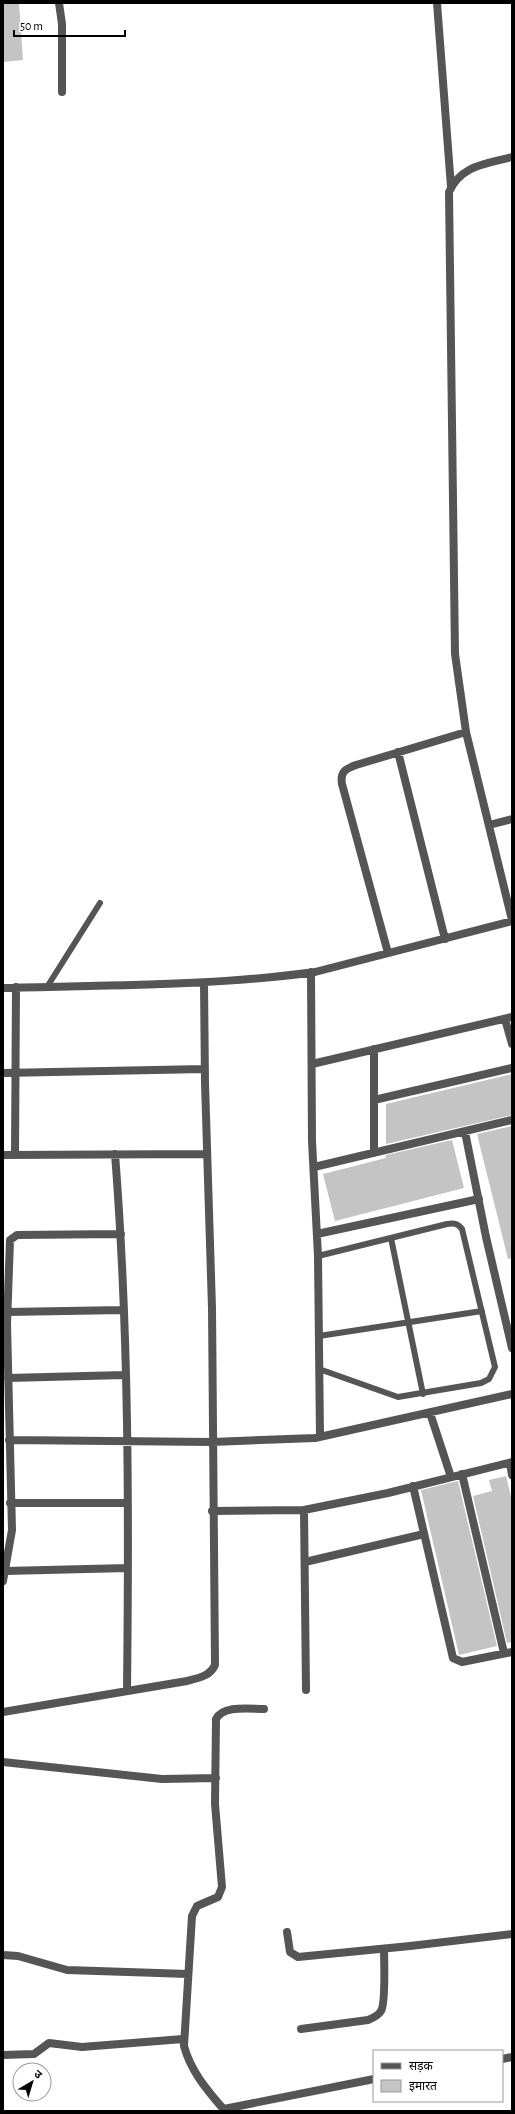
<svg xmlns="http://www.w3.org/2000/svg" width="515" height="2114" viewBox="0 0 515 2114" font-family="'Alegreya Sans','Noto Sans Devanagari',sans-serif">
  <rect width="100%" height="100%" fill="#fff"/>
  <path fill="#c4c4c4" d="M3,3H19L23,60L3,62Z
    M512,1074V1115L386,1144V1104Z
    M512,1126V1258L508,1259L477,1134Z
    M452,1140L464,1188L335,1221L323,1174L386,1158V1155Z
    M506,1476L512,1501V1642L507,1643L473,1496L492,1491L489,1480Z
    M458,1481L497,1646L459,1655L421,1490Z"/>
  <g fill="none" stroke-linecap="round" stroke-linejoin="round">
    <path stroke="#555" stroke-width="6" d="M47,987L100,903
      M391,1238L423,1394
      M318,1256L447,1224C454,1223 457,1223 462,1229L495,1367L489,1379L481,1383L398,1397L319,1369
      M319,1336L482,1311"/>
    <path stroke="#555" stroke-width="8" d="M59,3L62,24V92
      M437,3L451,187
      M512,157C486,164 461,165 449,192L455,654L466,732L512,920
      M398,752L445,939
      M489,825L512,819
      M388,953L342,784C340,772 345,769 356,765L466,732
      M311,972L312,1141L318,1256L320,1437
      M3,988C107,985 212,986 315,972L512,921
      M505,1019L512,1044
      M312,1064L512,1017
      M3,1073L205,1069
      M374,1100L512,1068
      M465,1132L486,1237L512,1348
      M374,1153V1049
      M115,1154C129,1333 129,1512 127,1691
      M3,1155L207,1154
      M15,1155L16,987
      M314,1167L512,1120
      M317,1234L479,1199
      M7,1312L124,1310
      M8,1378L125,1375
      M430,1413L451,1477
      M9,1440L212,1442L315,1438L512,1394
      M510,1463L512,1475
      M462,1474L504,1653
      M413,1486L453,1658L462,1662L512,1652
      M10,1503H127
      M304,1510L388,1493L512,1462
      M212,1511L304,1510L306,1690
      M305,1562L424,1534
      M5,1571L128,1568
      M3,1581L12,1530L7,1324L10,1240L17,1235L121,1234
      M3,1712L187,1681C199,1678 210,1676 215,1665L212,1308L205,1083L204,983
      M3,1762L162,1779L216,1778
      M287,1932L290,1952L298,1957L410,1946L512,1934
      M3,1955L18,1956L67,1970L188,1974
      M301,2029L368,2020C373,2018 378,2016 381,2011C386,2003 384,1961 384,1949
      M3,2055L34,2054L49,2043L82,2047L183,2039
      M502,2059L512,2057
      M224,2109L374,2079
      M225,2111C208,2091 191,2072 184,2046L192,1916L197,1906L218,1897L222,1887L215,1804L216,1719C223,1705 249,1709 264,1709"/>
  </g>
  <rect width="515" height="2114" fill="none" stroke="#000000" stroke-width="8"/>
  <rect x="373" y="2050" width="130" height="52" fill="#ffffff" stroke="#999999"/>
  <rect x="381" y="2063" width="20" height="6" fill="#555555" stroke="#999999"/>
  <text x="409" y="2070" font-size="12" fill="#000000">सड़क</text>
  <rect x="381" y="2080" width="20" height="12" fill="#c4c4c4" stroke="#999999"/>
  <text x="409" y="2090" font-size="12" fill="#000000">इमारत</text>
  <g transform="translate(32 2082) rotate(38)"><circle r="19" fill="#ffffff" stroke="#999999"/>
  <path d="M0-3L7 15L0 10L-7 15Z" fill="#000000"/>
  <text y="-6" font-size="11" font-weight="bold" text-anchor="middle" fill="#000000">उ</text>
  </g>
  <path d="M14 30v6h111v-6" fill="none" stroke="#000000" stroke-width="2"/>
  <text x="20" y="30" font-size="12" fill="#000000" stroke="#ffffff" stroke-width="3" paint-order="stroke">50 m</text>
</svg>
